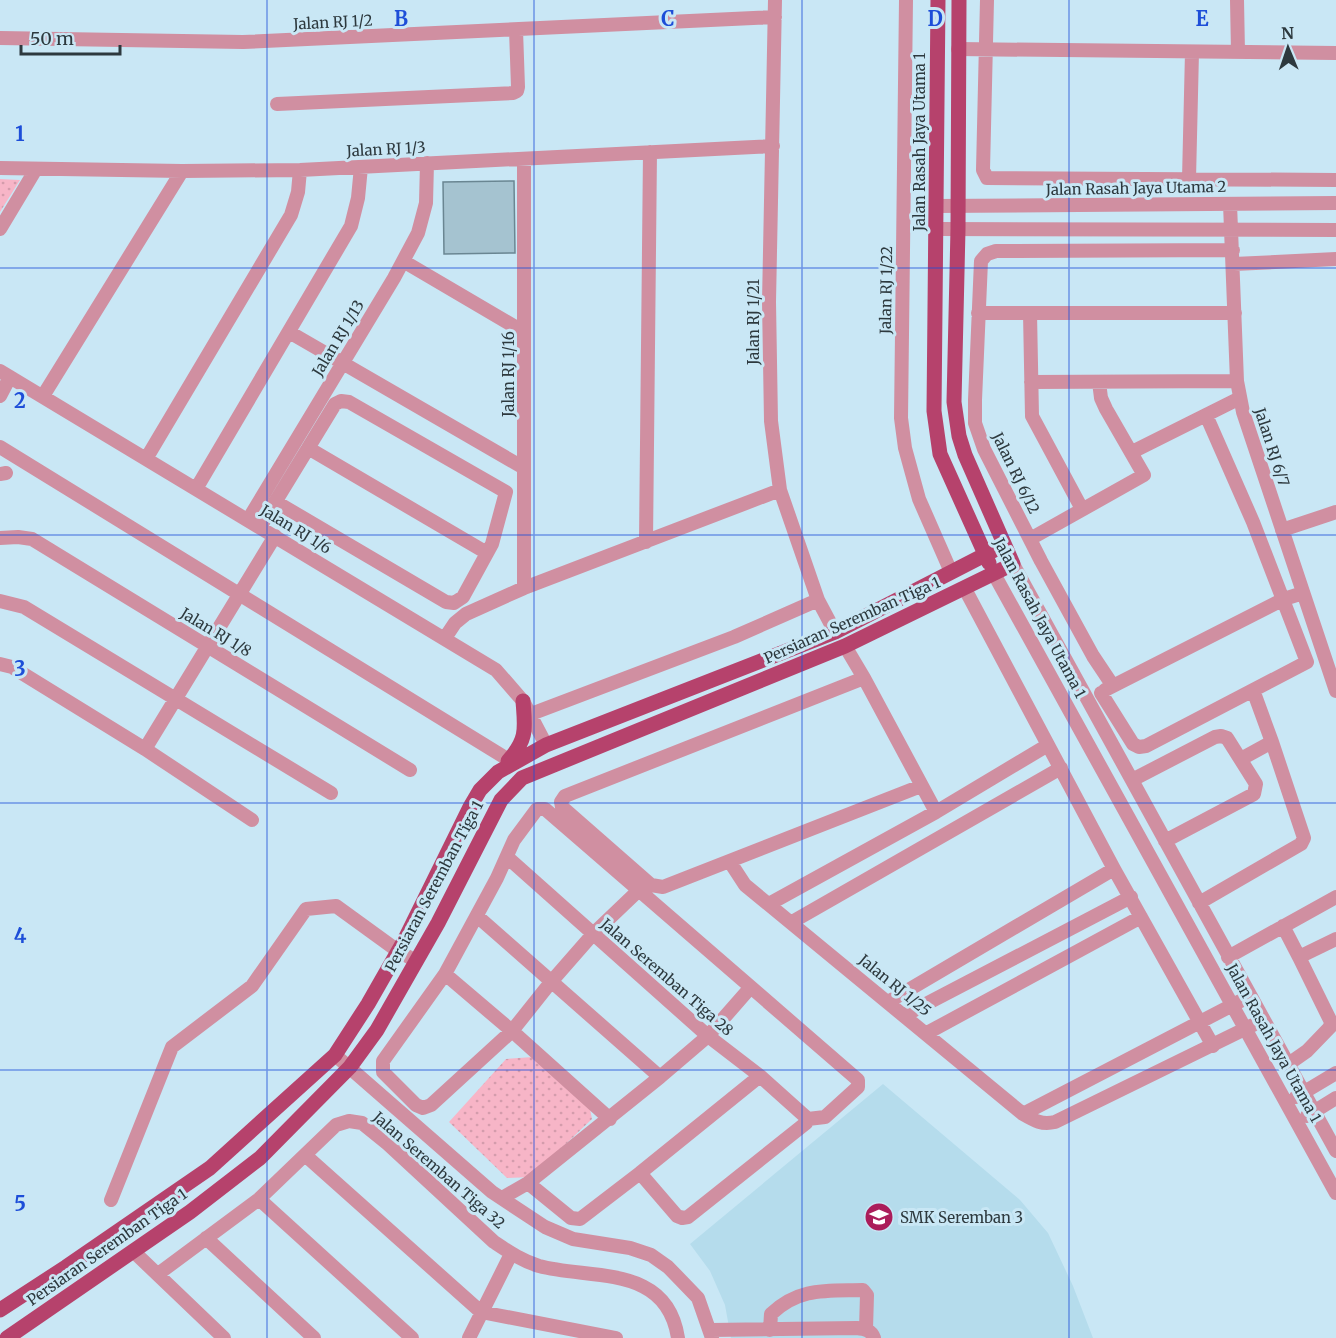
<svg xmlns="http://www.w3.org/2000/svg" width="1336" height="1338" viewBox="0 0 1336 1338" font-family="Merriweather,serif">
  <defs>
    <pattern id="park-dots" width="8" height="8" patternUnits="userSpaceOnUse" patternTransform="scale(1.5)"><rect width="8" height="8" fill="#f7b5c7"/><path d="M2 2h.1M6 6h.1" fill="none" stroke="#d49cac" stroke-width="1.8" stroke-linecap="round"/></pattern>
  </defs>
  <rect width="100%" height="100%" fill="#c9e7f5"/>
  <path fill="#b5dcec" d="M883,1084L1020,1200L1048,1233L1073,1286L1093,1338H731L725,1305L710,1271L690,1244Z"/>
  <path fill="url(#park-dots)" d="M0,179L20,180L0,212Z
    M533,1057L589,1104L592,1119L531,1177L507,1178L449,1122L506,1059Z"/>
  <path fill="#a5c3d0" stroke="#6a8692" stroke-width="1.5" d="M514,181L515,253L444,254L443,182Z"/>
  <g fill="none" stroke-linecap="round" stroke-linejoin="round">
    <path stroke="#d08fa1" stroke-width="14" d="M775,0L769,302L771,421L780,490L818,600L835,632
      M906,0L901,418L905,448L919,499L951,572
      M987,0L983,170L987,178L1336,180
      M1237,0L1238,52
      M0,38L243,42L775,17
      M958,49L1336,53
      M277,104L513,93L517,91L518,87L516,30
      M524,159V588
      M0,168L182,171L300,170L773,146
      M1189,179L1192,52
      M1230,204L1237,381L1243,412L1336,691
      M936,206L1336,203
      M0,229L36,169
      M937,229L1336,230
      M403,261L524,332
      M1234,264L1336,259
      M978,313H1235
      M1030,313L1032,416L1082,509
      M289,332L524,468
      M0,371L496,670L523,701L546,745
      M1031,382L1237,381
      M0,396L10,377
      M43,396L182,171
      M0,447L509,760
      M308,448L487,553
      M1132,452L1240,398
      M146,459L291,215L298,192L300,170
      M0,474L6,473
      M196,489L351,226L358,198L361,167
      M248,520L394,278L418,233L426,203L427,163
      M260,527L335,404L341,401L349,402L506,492L492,544L463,597L454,603L446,602L276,502
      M1282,530L1336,512
      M0,538L18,537L32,539L410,770
      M1030,539L1144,475L1106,409L1101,398L1099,382
      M646,542L650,152
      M1013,564L1336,1151
      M994,574L1336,1193
      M965,589L1114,869L1213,1046
      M0,601L24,607L331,793
      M445,638L455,623L466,614L524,588L780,490
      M845,646L864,678L936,812
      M0,664L12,667L145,749L252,820
      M864,678L565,796L561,802L562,807L651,885L663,887L921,786
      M1113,686L1093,656L1041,561L984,449L975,423V400L981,261L987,254L996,251L1233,250
      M1105,690L1284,599L1303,593
      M1101,693L1133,744L1139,747L1146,746L1307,662L1253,522L1206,415
      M531,714L734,637L818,600
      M145,749L275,536
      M1241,759L1272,742L1253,690
      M1132,780L1215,737L1221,736L1227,738L1256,784L1254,794L1165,841
      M507,857L708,1036L760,1076L808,1119
      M730,862L745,885L1023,1114C1035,1121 1042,1125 1055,1122L1253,1025
      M639,890L593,934L551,982L512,1031L431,1105L423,1108L416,1105L383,1072V1061L445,974L497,878L514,840L537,809H545L858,1080V1087L825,1117L808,1119
      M1199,903L1301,844L1304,838L1272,742
      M769,904L936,812L1048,745
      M477,916L660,1077
      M792,922L1061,768
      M1283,926L1299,957
      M1228,957L1336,897
      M445,974L512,1031L610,1119
      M888,1002L1114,869
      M905,1015L1131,897
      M927,1033L1141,917
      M335,1055L492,1192L545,1227L573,1239L630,1248L651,1255L668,1267L698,1298L712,1338
      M1287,1065L1307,1051L1331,1026L1330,1020L1299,957L1336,939
      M1296,1097L1336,1073
      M1023,1114L1250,996
      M1307,1116L1336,1098
      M305,1155L481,1312L616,1338
      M640,1173L677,1216L682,1218L688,1217L806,1123L808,1119
      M528,1183L571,1218L580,1219L640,1173L760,1076
      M502,1198L528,1183L660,1077L708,1036L750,988
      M259,1199L412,1338
      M111,1200L172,1047L252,986L306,909L336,906L398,951L416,961
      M206,1238L314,1338
      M133,1251L224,1338
      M158,1274L259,1199L336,1125L349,1121L362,1123L388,1144L494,1242C509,1252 522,1261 539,1266C592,1280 667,1264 678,1338
      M711,1330L857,1328C865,1329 871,1330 874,1338
      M770,1330L771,1314C799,1287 827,1291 863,1290L867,1295L866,1329
      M469,1338L511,1254"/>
    <path stroke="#b6426c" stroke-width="15" d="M938,0L934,411L940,454L989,563
      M508,761C528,739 525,728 523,701
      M0,1310L66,1267L210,1168L335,1055L368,1004L404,941L470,807L480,790L498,772L546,745L835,632L1004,545
      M7,1338L190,1212L260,1158L350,1067L377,1030L438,923L501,800L522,778L845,646L1013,564L965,455L959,436L954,402L958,229L959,0"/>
  </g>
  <path fill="none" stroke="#1d4ed8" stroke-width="1.5" stroke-opacity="0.55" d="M267,0V1338M534,0V1338M802,0V1338M1069,0V1338M0,268H1336M0,535H1336M0,803H1336M0,1070H1336"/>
  <defs>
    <g id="school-disc" transform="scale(1.5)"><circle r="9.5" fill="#ab1d5a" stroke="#c9e7f5"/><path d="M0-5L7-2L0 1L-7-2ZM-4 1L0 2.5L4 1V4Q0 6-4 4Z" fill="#fff"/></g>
  </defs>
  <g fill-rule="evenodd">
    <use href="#school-disc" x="879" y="1217"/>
  </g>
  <g text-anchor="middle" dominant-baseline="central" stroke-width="6" stroke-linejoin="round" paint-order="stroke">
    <g font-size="15" fill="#2d393e" stroke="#c9e7f5">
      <text transform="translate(333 22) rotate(-3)">Jalan RJ 1/2</text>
      <text transform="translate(919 142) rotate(-90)">Jalan Rasah Jaya Utama 1</text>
      <text transform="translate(386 149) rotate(-3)">Jalan RJ 1/3</text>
      <text transform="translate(1136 188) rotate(-1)">Jalan Rasah Jaya Utama 2</text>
      <text transform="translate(886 290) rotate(-89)">Jalan RJ 1/22</text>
      <text transform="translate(753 322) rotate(-90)">Jalan RJ 1/21</text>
      <text transform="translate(338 338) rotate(-59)">Jalan RJ 1/13</text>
      <text transform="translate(508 374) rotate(-90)">Jalan RJ 1/16</text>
      <text transform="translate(1272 447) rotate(72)">Jalan RJ 6/7</text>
      <text transform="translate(1016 473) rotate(64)">Jalan RJ 6/12</text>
      <text transform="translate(296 529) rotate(31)">Jalan RJ 1/6</text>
      <text transform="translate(1040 618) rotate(62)">Jalan Rasah Jaya Utama 1</text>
      <text transform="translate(852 620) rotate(-24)">Persiaran Seremban Tiga 1</text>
      <text transform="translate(216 632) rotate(31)">Jalan RJ 1/8</text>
      <text transform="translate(434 886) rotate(-62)">Persiaran Seremban Tiga 1</text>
      <text transform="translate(667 977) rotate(41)">Jalan Seremban Tiga 28</text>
      <text transform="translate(895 985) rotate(39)">Jalan RJ 1/25</text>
      <text transform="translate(1274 1043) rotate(61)">Jalan Rasah Jaya Utama 1</text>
      <text transform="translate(439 1170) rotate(41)">Jalan Seremban Tiga 32</text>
      <text transform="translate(107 1247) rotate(-35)">Persiaran Seremban Tiga 1</text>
    </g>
    <g font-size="15" fill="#2d393e" stroke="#c9e7f5" text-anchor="start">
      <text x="900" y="1217">SMK Seremban 3</text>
    </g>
  </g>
  <g font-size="20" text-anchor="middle" font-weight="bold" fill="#1d4ed8" stroke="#c9e7f5" stroke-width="6" stroke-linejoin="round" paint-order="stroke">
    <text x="401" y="26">B</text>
    <text x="668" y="26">C</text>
    <text x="935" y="26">D</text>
    <text x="1202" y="26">E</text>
    <text x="20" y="141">1</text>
    <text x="20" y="408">2</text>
    <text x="20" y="676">3</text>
    <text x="20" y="943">4</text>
    <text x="20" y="1211">5</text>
  </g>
  <g transform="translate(1288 48) rotate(358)" stroke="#c9e7f5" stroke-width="4.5" paint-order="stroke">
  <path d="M0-4.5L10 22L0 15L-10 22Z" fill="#2d393e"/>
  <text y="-9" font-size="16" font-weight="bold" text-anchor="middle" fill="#2d393e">N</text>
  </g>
  <path d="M21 45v9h99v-9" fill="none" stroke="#2d393e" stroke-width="3"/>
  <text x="30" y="45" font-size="18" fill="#2d393e" stroke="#c9e7f5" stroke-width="4.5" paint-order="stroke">50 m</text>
</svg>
